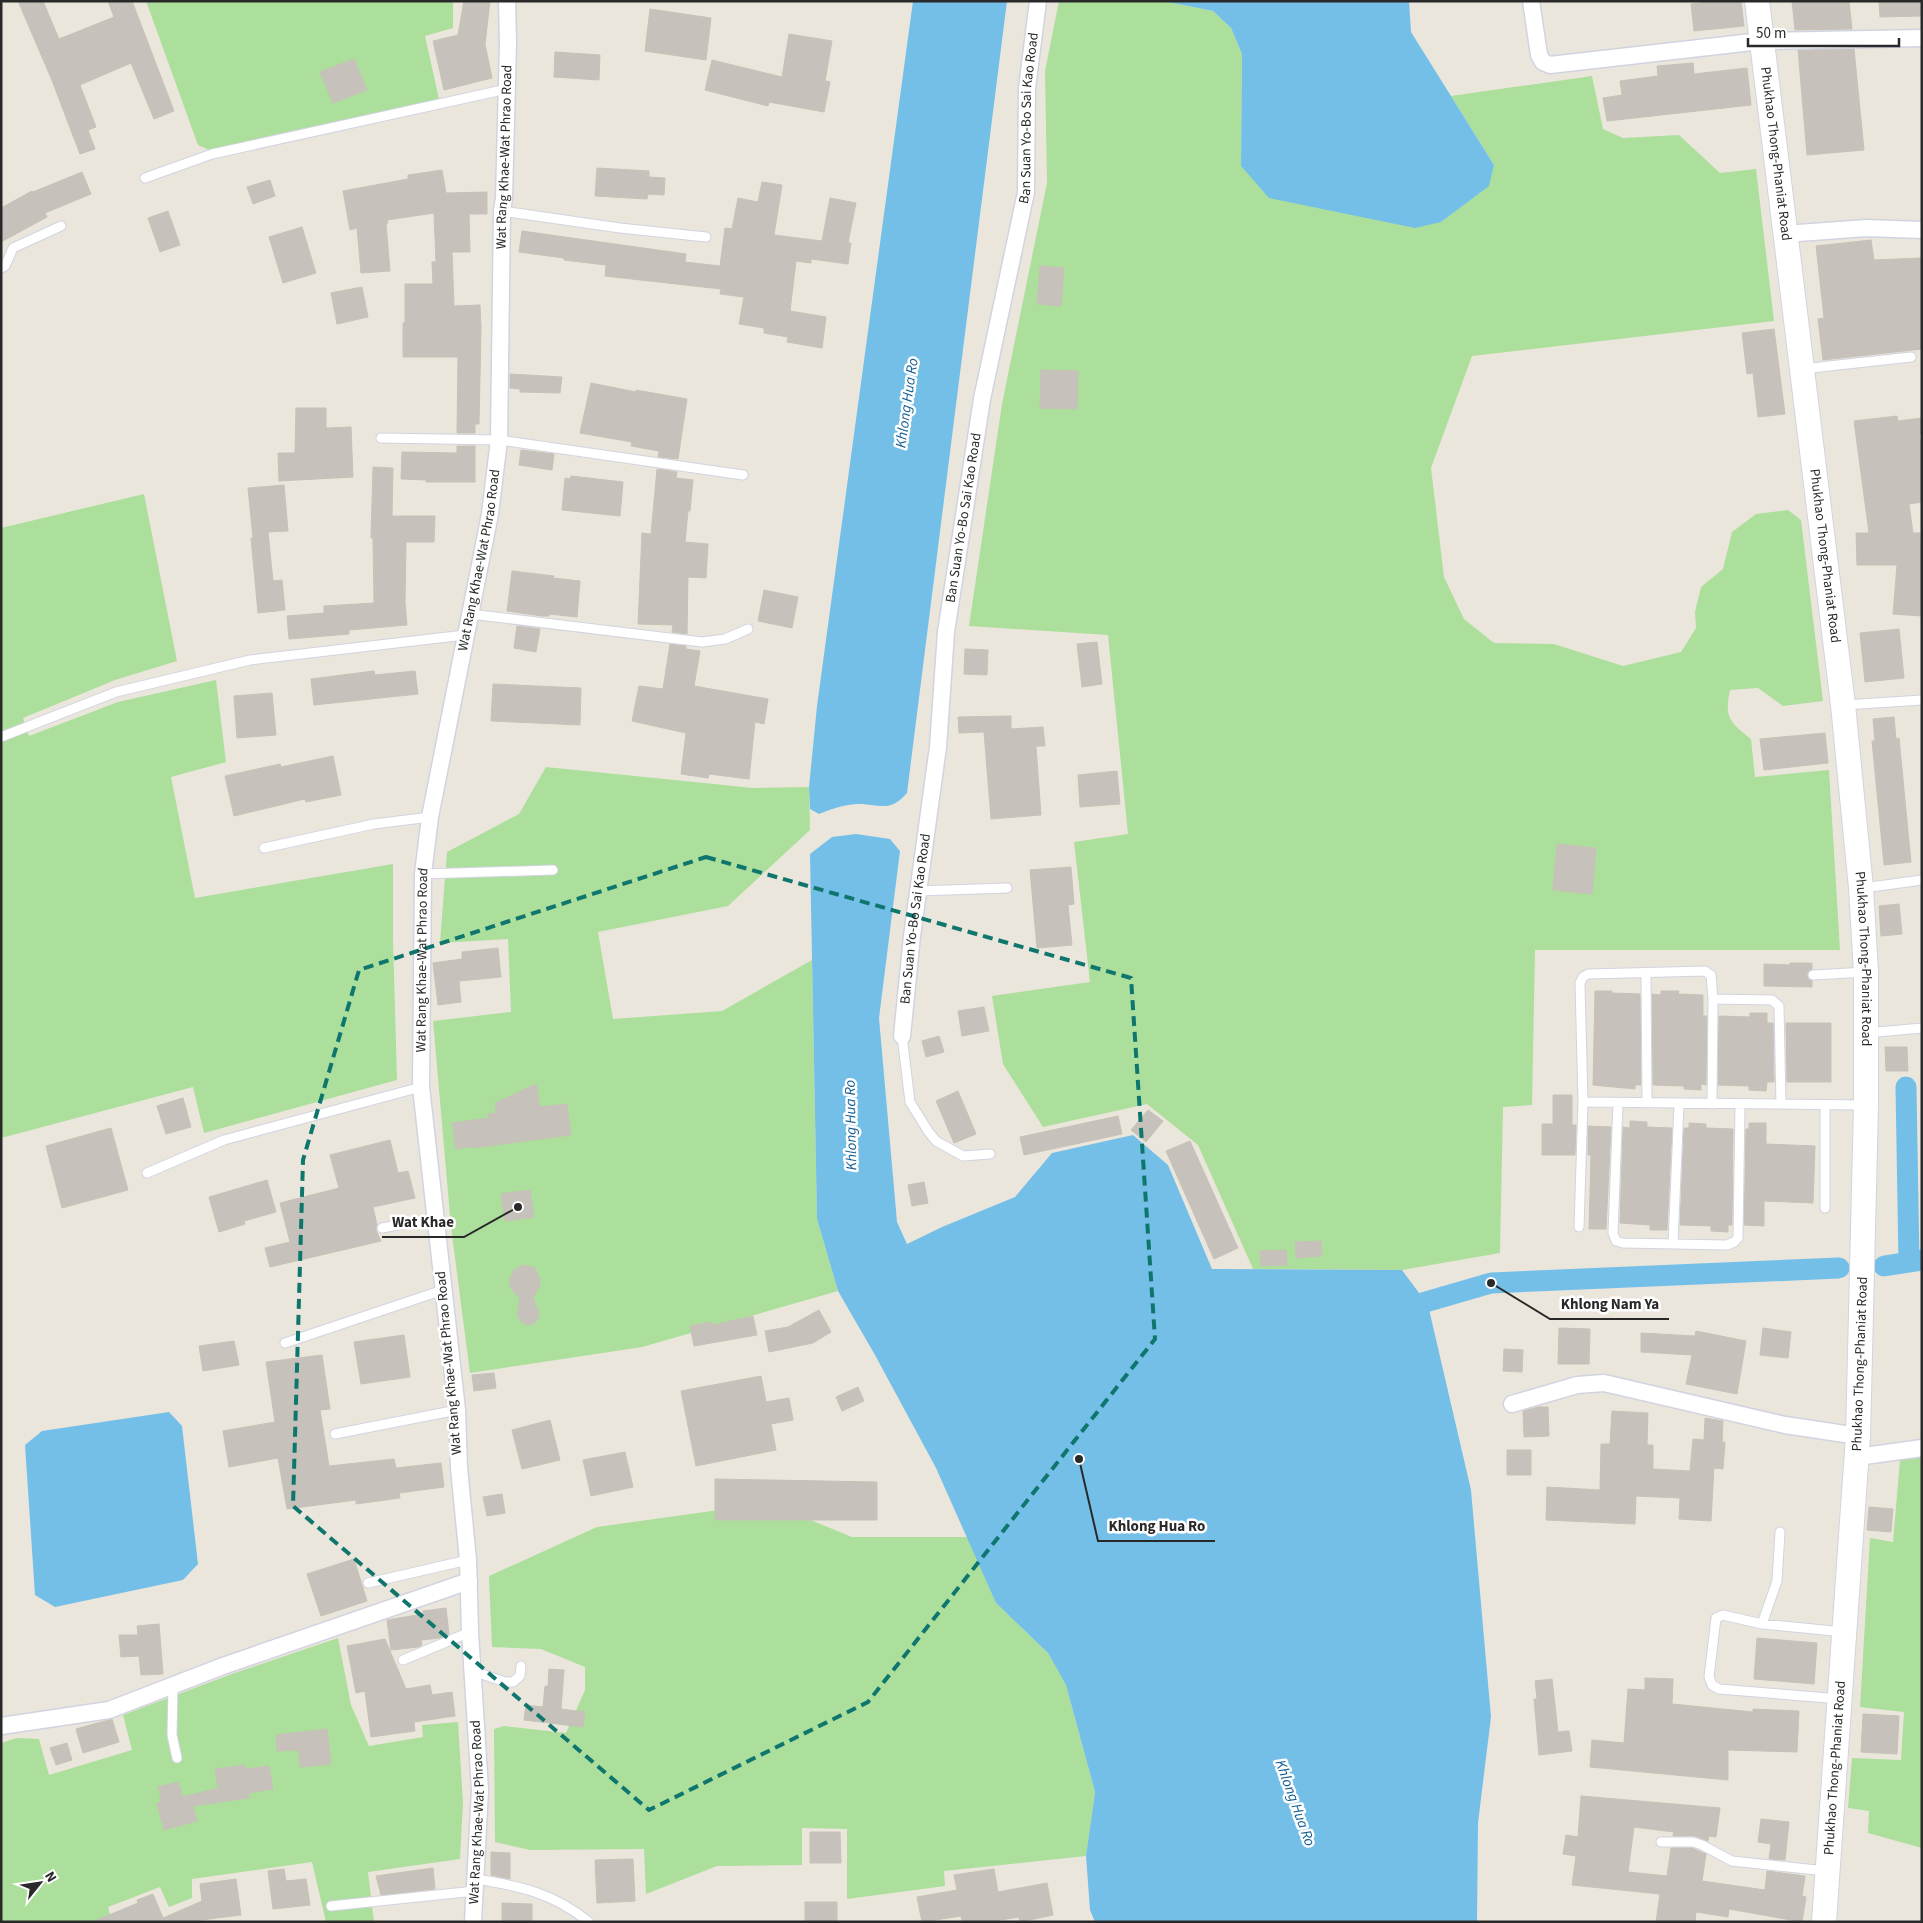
<svg xmlns="http://www.w3.org/2000/svg" width="1923" height="1923" viewBox="0 0 1923 1923" font-family="'Source Sans 3',sans-serif">
  <rect width="100%" height="100%" fill="#ebe6dc"/>
  <path fill="#acdf9b" d="M146,1H453V28L425,36L439,99L213,152L198,145Z
    M1059,1H1163L1213,11L1231,28L1242,54L1241,166L1441,222L1489,185L1494,165L1451,96L1592,76L1603,129L1623,138L1679,135L1720,173L1756,169L1774,321L1472,356L1431,468L1444,577L1464,619L1494,643L1554,644L1623,666L1681,652L1696,628L1695,612L1701,587L1723,569L1732,532L1756,514L1788,510L1801,520L1823,701L1783,706L1758,688L1730,690C1724,718 1730,722 1751,739L1755,777L1829,770L1840,950H1535L1532,1105L1503,1107L1500,1253L1402,1270L1253,1269L1198,1145L1147,1104L1043,1127L1003,1064L992,996L1090,982L1074,842L1128,834L1108,635L969,626L1002,404L1047,183L1045,71Z
    M144,494L177,661L115,680L23,718L29,736L118,702L216,680L226,762L171,777L195,898L393,864V939L397,1080L204,1133L193,1087L1,1138V528Z
    M546,767L753,788L809,787L810,830L728,906L598,932L613,1019L722,1011L812,960L817,1219L838,1291L642,1347L470,1373L451,1227L433,1021L511,1012L508,939L440,943L447,852L519,814Z
    M1922,1457V1848L1868,1833L1869,1811L1848,1808L1852,1758L1901,1760L1904,1712L1860,1707L1870,1538L1893,1542L1900,1460Z
    M769,1503L852,1537H968L996,1603L1048,1653L1066,1685L1095,1792L1086,1856L944,1871L945,1886L847,1899V1829L802,1828V1865L717,1866L646,1894L644,1849L530,1850L495,1842L494,1729L504,1726L566,1733L585,1690V1667L541,1649L492,1647L489,1576L597,1527Z
    M338,1638L351,1705L369,1746L423,1737L422,1725L458,1722L463,1803L460,1859L368,1872L374,1922H326L312,1862L192,1879V1898L169,1907L160,1887L108,1907L112,1922H1V1743L17,1738L39,1739L49,1775L132,1750L123,1715L229,1675Z"/>
  <path fill="#74bfe8" d="M913,1H1007L907,793C890,813 880,804 857,804C843,805 831,809 819,814L810,809L809,787L817,706Z
    M1163,1H1409L1411,32L1494,165L1489,186L1441,222L1415,228L1269,198L1241,166L1242,54L1231,28L1213,11Z
    M856,834L890,839L900,851L879,1018L897,1222L907,1244L942,1227L1015,1197L1052,1153L1133,1135L1168,1165L1212,1269L1402,1270L1428,1305L1471,1490L1491,1717L1478,1823L1477,1922H1095L1090,1910L1086,1856L1095,1792L1066,1685L1048,1653L996,1603L936,1468L875,1355L838,1291L817,1219L810,854L832,837Z
    M169,1412L182,1426L198,1564L183,1580L55,1607L35,1595L25,1445L42,1431Z"/>
  <g fill="none" stroke-linecap="round" stroke-linejoin="round">
    <path stroke="#74bfe8" stroke-width="21" d="M1906,1087L1909,1262
      M1884,1266L1922,1260
      M1398,1310L1491,1283L1839,1268"/>
  </g>
  <path fill="#c6c2bb" stroke="#c6c2b6" d="M18,1H43L59,39L114,17L108,1H132L174,111L154,119L131,63L80,85L96,127L88,130L95,149L80,154L51,78Z
    M464,1H490L485,44L492,78L444,90L433,41L458,35Z
    M1716,1H1741L1744,26L1694,31L1691,4Z
    M1792,1H1849L1852,29L1795,30Z
    M1879,1H1922V16L1880,17Z
    M650,9L711,18L706,60L645,51Z
    M789,34L832,41L825,81L830,82L824,112L769,102L768,106L705,90L712,60L782,77Z
    M1854,49L1864,150L1807,155L1798,50Z
    M555,52L600,55L599,80L554,77Z
    M354,59L367,90L333,103L320,72Z
    M1693,63L1694,74L1747,68L1751,105L1607,121L1603,98L1622,95L1620,81L1658,76L1657,66Z
    M597,168L649,171V177L665,178L664,195L648,194L647,199L595,196Z
    M442,170L446,193L487,192V214H469L470,252H452L454,306L480,305L481,328L479,424H475V433H457L458,357H403V323H405V284H433L432,262H436L434,213L387,220L388,223H386L390,271L361,273L357,228L350,230L343,191L408,179V175Z
    M82,172L91,194L45,213L47,217L1,242V208L32,191L33,192Z
    M270,180L275,196L253,204L247,187Z
    M762,182L782,185L774,235L822,241L830,198L856,203L848,243H851L848,264L811,259V263L796,261L790,311L826,317L822,348L787,342L788,337L764,333V328L739,324L744,297L720,294L721,289L605,276L606,265L564,260V258L519,252L522,231L686,254L685,262L720,266L725,228L732,229L738,198L758,202Z
    M168,211L180,245L160,252L148,218Z
    M302,227L316,273L283,283L269,237Z
    M1871,240L1874,260L1922,258V349L1823,360L1818,319L1824,318L1816,246Z
    M1040,266L1064,268L1061,306L1037,304Z
    M362,287L368,317L337,324L331,293Z
    M1774,329L1785,414L1758,417L1753,373L1747,374L1742,333Z
    M1041,370L1078,371L1077,409L1040,408Z
    M510,374L562,377L560,393L520,392V389L510,388Z
    M591,383L636,392V390L687,399L678,459L658,457L659,451L631,446L632,442L580,433Z
    M296,408H326V428L351,427L353,477L279,481L278,453H295Z
    M1897,416L1898,421L1922,418V434H1919L1922,453V502L1909,504L1913,533H1920L1922,616L1893,614L1897,565H1857L1856,533H1869L1854,421Z
    M457,446H475V482H426V480L401,479L402,452L457,453Z
    M521,450L554,454L552,470L519,465Z
    M373,467L393,468L392,516H435L434,542H406L405,602L407,625L349,630V634L289,639L287,616L324,613V606L374,603L373,538H371Z
    M657,469L677,472L676,478L693,480L690,511H688L685,542L708,544L706,578L688,577L687,634L672,632L673,625L638,624L642,533L651,534Z
    M571,476L623,482L620,516L562,510L565,478L570,479Z
    M284,485L288,531L268,532L273,581L282,580L285,610L258,613L251,538H253L248,488Z
    M512,571L554,576L553,578L580,581L577,617L549,614V616H542L507,611Z
    M764,590L798,597L792,628L758,621Z
    M517,626L540,629L536,652L514,648Z
    M1899,629L1904,678L1865,682L1860,633Z
    M1097,642L1102,684L1082,687L1077,644Z
    M670,644L686,646V649L700,651L694,686L768,699L764,724L755,722L749,779L709,774L708,778L681,774L686,733L632,721L639,686L663,689Z
    M965,649L988,650L987,675L964,674Z
    M374,671L375,675L415,671L418,694L314,705L311,679Z
    M493,684L581,688L580,725L491,721Z
    M272,693L276,735L237,738L234,696Z
    M1011,716V729L1043,727L1045,746H1036L1041,815L991,819L984,732L959,733L958,717Z
    M1894,717L1896,739L1899,738L1911,862L1884,865L1872,741H1875L1873,719Z
    M1825,733L1828,763L1764,770L1760,739Z
    M333,756L341,795L306,802L305,799L234,816L225,776L280,764L281,767Z
    M1117,771L1120,804L1080,807L1078,775Z
    M1557,844L1596,848L1592,894L1553,890Z
    M1071,867L1074,904L1068,905L1072,945L1037,948L1030,870Z
    M1899,904L1902,934L1881,936L1879,906Z
    M498,948L501,977L459,981L461,1002L438,1005L433,963L462,959V952Z
    M1790,963H1812V969L1808,972L1807,975L1808,979L1812,981V987L1764,986V964L1790,965Z
    M1595,991H1612V993L1640,994L1641,1085H1635V1089L1593,1085Z
    M1661,991H1679L1678,994L1703,995V1016H1707L1706,1085L1701,1084V1090L1684,1089V1086L1653,1085L1652,994L1661,995Z
    M984,1007L989,1031L962,1036L958,1011Z
    M1750,1013H1767V1023H1773L1774,1082H1767L1766,1091L1749,1090V1086L1718,1085L1719,1016L1750,1017Z
    M1786,1023H1831V1082H1787Z
    M939,1036L944,1052L926,1057L922,1041Z
    M1885,1047H1907L1908,1071H1886Z
    M536,1084L540,1107L567,1104L571,1135L473,1148V1146L456,1149L452,1123L489,1118L488,1114L496,1113L495,1103Z
    M958,1091L976,1134L954,1143L936,1101Z
    M1553,1095H1572V1125H1576L1575,1155H1542V1124H1553Z
    M183,1098L191,1127L166,1134L157,1106Z
    M1148,1110L1163,1121L1146,1142L1131,1130Z
    M1118,1116L1122,1134L1024,1155L1020,1137Z
    M1630,1121L1647,1122V1127L1672,1128L1667,1230H1650V1225L1620,1223L1623,1127L1630,1128Z
    M1689,1123L1706,1124V1128L1733,1129L1732,1225H1728V1232L1711,1231V1226L1680,1225L1684,1128H1689Z
    M1749,1123H1766V1144L1815,1146L1813,1203L1764,1201V1226L1744,1225L1746,1129H1749Z
    M1588,1126L1611,1127L1606,1229H1589L1591,1155H1588Z
    M111,1128L128,1190L62,1208L46,1146Z
    M390,1140L398,1173L408,1171L415,1198L373,1207L377,1225L376,1230L381,1241L270,1267L265,1248L290,1242L280,1203L339,1188L330,1155Z
    M1190,1141L1238,1248L1214,1259L1166,1151Z
    M267,1180L276,1212L244,1221L245,1224L219,1232L209,1197Z
    M924,1182L928,1203L912,1206L908,1185Z
    M530,1190L534,1217L505,1221L501,1194Z
    M1321,1241L1322,1256L1296,1258L1295,1242Z
    M1286,1250L1287,1265L1261,1266L1260,1251Z
    M523,1265L535,1268L540,1279V1285L533,1298L539,1313L538,1318L535,1323L529,1325L524,1324L520,1320L517,1315L520,1299L511,1288L509,1282L513,1271Z
    M819,1310L831,1332L813,1343L769,1352L765,1331L788,1327Z
    M753,1316L757,1335L694,1346L690,1326L711,1322L712,1325Z
    M1559,1328L1590,1329L1589,1364H1558Z
    M1763,1328L1791,1332L1788,1358L1760,1355Z
    M1696,1331L1746,1341L1737,1394L1686,1384L1692,1355L1641,1352V1333L1695,1336Z
    M404,1335L410,1377L361,1384L354,1342Z
    M234,1341L239,1365L203,1371L199,1346Z
    M1504,1349L1523,1350L1522,1372L1503,1371Z
    M322,1355L330,1409L320,1410L329,1466L394,1459L396,1468L441,1463L444,1487L399,1493L400,1498L356,1504V1500L287,1509L278,1458L229,1467L223,1431L275,1422L266,1362Z
    M494,1373L496,1388L474,1391L472,1375Z
    M761,1376L766,1402L789,1398L793,1420L771,1424L776,1450L696,1466L681,1391Z
    M858,1387L864,1401L842,1411L836,1397Z
    M1538,1407H1548L1549,1436L1524,1437L1523,1411Z
    M1612,1411L1648,1413L1647,1445H1653V1469L1690,1471L1693,1439L1704,1440L1705,1418L1723,1421L1722,1442H1725L1723,1469L1714,1468L1711,1521L1679,1519L1680,1498L1636,1496L1635,1524L1546,1520L1547,1487L1600,1490L1601,1444H1610Z
    M550,1420L560,1460L522,1469L512,1430Z
    M1507,1450H1531V1475H1507Z
    M625,1452L633,1487L591,1496L583,1460Z
    M715,1479L877,1482V1520H715Z
    M502,1494L505,1513L487,1516L483,1497Z
    M1869,1507L1893,1509L1891,1532L1867,1530Z
    M354,1559L367,1601L321,1616L307,1574Z
    M446,1608L449,1634L440,1638L421,1640L422,1645L418,1647L391,1650L387,1620L423,1614V1611Z
    M159,1624L163,1674L141,1675L139,1656L121,1657L119,1635H138L137,1626Z
    M1757,1638L1817,1643L1814,1684L1754,1679Z
    M385,1639L406,1689L430,1685L432,1695L452,1692L455,1716L414,1722L415,1731L371,1737L365,1691L356,1693L347,1646Z
    M549,1669L564,1670L561,1709L585,1712L583,1727L524,1720L526,1705L543,1707L545,1686H548Z
    M1645,1678L1673,1679L1672,1704L1753,1712V1709L1799,1711L1797,1752L1728,1750V1780L1590,1767L1592,1740L1624,1743L1628,1689L1645,1690Z
    M1552,1679L1558,1732L1569,1731L1572,1751L1539,1755L1534,1699H1537L1535,1681Z
    M1863,1714L1899,1716L1897,1754L1861,1752Z
    M112,1719L119,1742L83,1753L76,1729Z
    M327,1729L331,1764L300,1767L299,1750L277,1751L276,1735Z
    M67,1743L72,1760L56,1765L50,1748Z
    M245,1765V1769L269,1766L273,1789L249,1793V1798L193,1806L197,1821L164,1830L157,1803L162,1802L158,1787L178,1782L183,1797L191,1795L218,1788L215,1769Z
    M1581,1796L1720,1808L1716,1837L1709,1836L1708,1841L1695,1836H1673L1674,1832L1634,1827L1628,1872L1667,1876L1671,1848H1692L1706,1854L1702,1881L1765,1890L1767,1871L1805,1876L1802,1896L1806,1897L1802,1922L1729,1909L1728,1917L1696,1912L1695,1922H1656L1660,1894L1572,1885L1576,1856L1563,1854L1566,1835L1578,1837Z
    M1761,1819L1789,1822L1785,1860L1769,1859L1771,1844L1758,1842Z
    M810,1832H840L841,1863H810Z
    M491,1852L510,1853V1879L491,1875Z
    M633,1859L635,1901L597,1903L595,1860Z
    M433,1868L435,1889L381,1895L376,1876Z
    M284,1869L286,1881L306,1879L310,1905L273,1909L268,1871Z
    M994,1869L998,1892L1047,1883L1053,1915L1020,1922L1019,1917L988,1922H962L961,1916L922,1922L917,1897L957,1890L954,1875Z
    M236,1879L241,1915L185,1922H92L138,1903L137,1900L153,1894L163,1918L202,1901L200,1884Z
    M805,1902H837V1922H805Z
    M502,1903L532,1904V1922H502Z"/>
  <g fill="none" stroke-linecap="round" stroke-linejoin="round">
    <g stroke="#d1d3e1" stroke-width="11">
      <path id="lane" d="M145,178L212,154L507,89
        M502,211L620,228L706,237
        M1,268L5,266L13,248L61,226
        M1802,369L1911,357
        M381,438L499,440L743,475
        M470,614L702,642L725,639L748,629
        M1844,705L1922,700
        M1,737L116,692L250,660L465,635
        M264,848L374,824L430,817
        M423,874L553,870
        M1863,888L1922,880
        M917,891L1007,888
        M1646,974L1647,1103
        M1813,975L1866,972
        M1713,999L1772,1000L1779,1006L1781,1104
        M1866,1033L1922,1028
        M902,1036L910,1102L928,1131L936,1141L963,1156L990,1154
        M1583,1102L1866,1105
        M1618,1103L1613,1233L1616,1241L1623,1243L1727,1245L1734,1242L1738,1238L1740,1104
        M147,1173L224,1140L421,1087
        M1825,1208V1105
        M1579,1227L1583,1102L1580,983L1583,977L1588,974L1705,971L1711,975L1713,999L1712,1104
        M382,1228L435,1218
        M1673,1244L1679,1104
        M285,1343L443,1290
        M335,1434L457,1410
        M368,1583L468,1560
        M1762,1624L1777,1581L1780,1532
        M403,1660L470,1632
        M473,1671L505,1682H513L520,1676L521,1666
        M173,1685L172,1735L177,1758
        M1840,1699L1719,1689L1712,1685L1709,1677L1716,1618L1723,1615L1762,1624L1844,1632
        M1661,1842H1693L1702,1845L1732,1861L1826,1871
        M476,1879C520,1886 553,1893 589,1922
        M331,1906L475,1891"/>
    </g>
    <g stroke="#d1d3e1" stroke-width="19">
      <g id="street">
        <path d="M1531,1L1539,55L1543,62L1550,65L1761,41L1922,38"/>
        <path d="M1785,234L1866,228L1922,230"/>
        <path id="s1" d="M902,1036L912,936L938,747L946,632L982,399L1026,192L1027,88L1038,1"/>
        <path d="M1512,1404L1577,1385L1604,1383L1785,1425L1858,1436"/>
        <path d="M1857,1457L1922,1448"/>
        <path d="M1,1726L109,1710L223,1666L469,1581"/>
        <path id="s2" d="M473,1922L480,1790L470,1632L468,1560L459,1468L457,1410L421,1087L423,874L430,817L490,514L499,440L502,211L504,198L508,43L507,1"/>
      </g>
    </g>
    <g stroke="#d1d3e1" stroke-width="26">
      <g id="secondary">
        <path id="s3" d="M1757,1L1843,705L1861,888L1866,972V1105L1858,1436L1824,1922"/>
      </g>
    </g>
    <use href="#lane" stroke="#fff" stroke-width="9"/>
    <use href="#street" stroke="#fff" stroke-width="16"/>
    <use href="#secondary" stroke="#fff" stroke-width="24"/>
  </g>
  <path fill="none" stroke="#0f766e" stroke-width="4" stroke-dasharray="10 6" stroke-linejoin="round" d="M706,857L1131,978L1155,1339L868,1702L649,1810L293,1506L303,1160L359,970Z"/>
  <g text-anchor="middle" dominant-baseline="central" stroke-width="5" stroke-linejoin="round" paint-order="stroke">
    <g font-size="14" fill="#292929" stroke="#fff">
      <text stroke="none"><textPath href="#s1" startOffset="928">Ban Suan Yo-Bo Sai Kao Road</textPath></text>
      <text stroke="none"><textPath href="#s3" startOffset="154">Phukhao Thong-Phaniat Road</textPath></text>
      <text stroke="none"><textPath href="#s2" startOffset="1775">Wat Rang Khae-Wat Phrao Road</textPath></text>
      <text stroke="none"><textPath href="#s1" startOffset="522">Ban Suan Yo-Bo Sai Kao Road</textPath></text>
      <text stroke="none"><textPath href="#s3" startOffset="559">Phukhao Thong-Phaniat Road</textPath></text>
      <text stroke="none"><textPath href="#s2" startOffset="1370">Wat Rang Khae-Wat Phrao Road</textPath></text>
      <text stroke="none"><textPath href="#s1" startOffset="118">Ban Suan Yo-Bo Sai Kao Road</textPath></text>
      <text stroke="none"><textPath href="#s3" startOffset="964">Phukhao Thong-Phaniat Road</textPath></text>
      <text stroke="none"><textPath href="#s2" startOffset="965">Wat Rang Khae-Wat Phrao Road</textPath></text>
      <text transform="translate(449 1363) rotate(-95)">Wat Rang Khae-Wat Phrao Road</text>
      <text transform="translate(1860 1364) rotate(-88)">Phukhao Thong-Phaniat Road</text>
      <text transform="translate(1835 1768) rotate(-86)">Phukhao Thong-Phaniat Road</text>
      <text stroke="none"><textPath href="#s2" startOffset="110">Wat Rang Khae-Wat Phrao Road</textPath></text>
    </g>
    <g font-size="15" font-style="italic" fill="#145d93" stroke="#fff">
      <text transform="translate(907 403) rotate(-82)">Khlong Hua Ro</text>
      <text transform="translate(851 1125) rotate(-91)">Khlong Hua Ro</text>
      <text transform="translate(1295 1803) rotate(70)">Khlong Hua Ro</text>
    </g>
  </g>
  <path fill="none" stroke="#292929" stroke-width="2" d="M518 1207L464 1237H382M1491 1283L1550 1319H1669M1079 1459L1098 1541H1215"/>
  <g fill="#292929" stroke="#fff" stroke-width="2">
    <circle cx="518" cy="1207" r="5"/>
    <circle cx="1491" cy="1283" r="5"/>
    <circle cx="1079" cy="1459" r="5"/>
  </g>
  <g font-size="15" text-anchor="middle" font-weight="bold" fill="#292929" stroke="#fff" stroke-width="5" stroke-linejoin="round" paint-order="stroke">
    <text x="423" y="1227">Wat Khae</text>
    <text x="1610" y="1309">Khlong Nam Ya</text>
    <text x="1157" y="1531">Khlong Hua Ro</text>
  </g>
  <rect width="1923" height="1923" fill="none" stroke="#292929" stroke-width="5"/>
  <g transform="translate(40 1883) rotate(60)" stroke="#ffffff" stroke-width="4" paint-order="stroke">
  <path d="M0-4L9 19L0 12L-9 19Z" fill="#292929"/>
  <text y="-8" font-size="14" font-weight="bold" text-anchor="middle" fill="#292929">N</text>
  </g>
  <path d="M1748 38v8h151v-8" fill="none" stroke="#292929" stroke-width="2.5"/>
  <text x="1756" y="38" font-size="15" fill="#292929" stroke="#ffffff" stroke-width="4" paint-order="stroke">50 m</text>
</svg>
